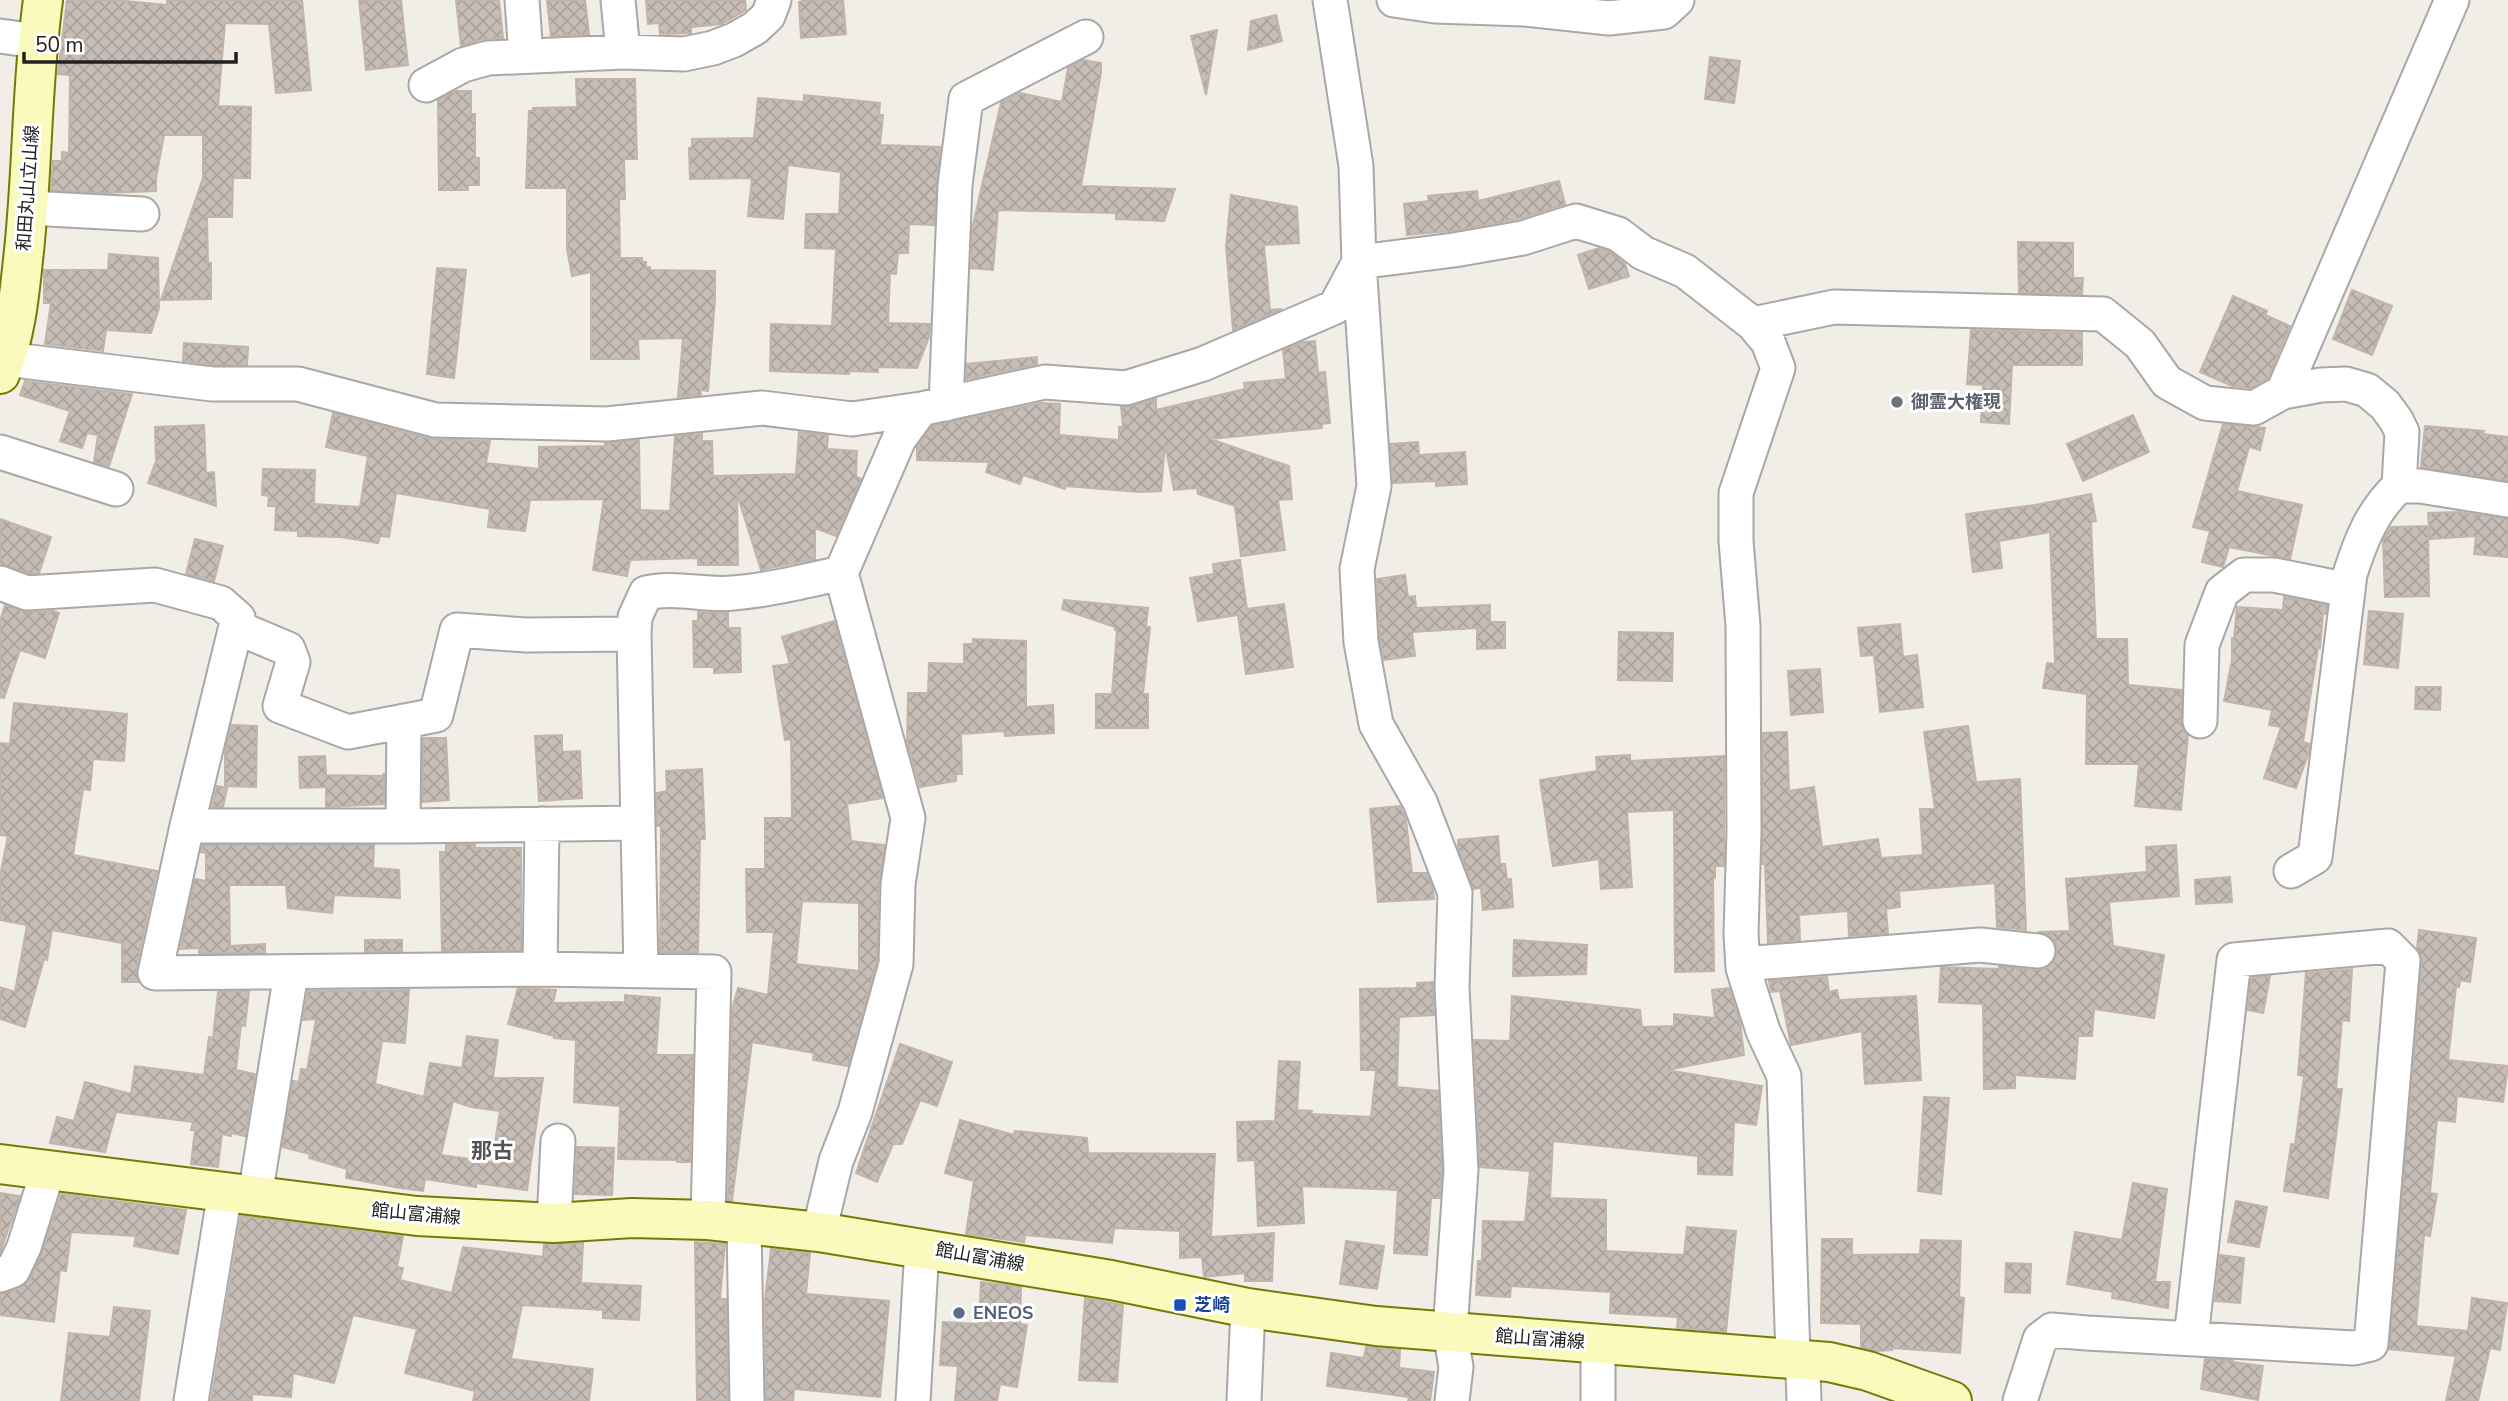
<svg xmlns="http://www.w3.org/2000/svg" width="2508" height="1401" viewBox="0 0 2508 1401" font-family="'Nunito Sans','Noto Sans JP',sans-serif">
  <defs>
    <pattern id="building-cross-hatch" width="8" height="8" patternUnits="userSpaceOnUse" patternTransform="scale(1.75)"><rect width="8" height="8" fill="#c6bdb6"/><path d="M0 0l8 8M0 8l8-8" fill="none" stroke="#aaa29c"/></pattern>
  </defs>
  <rect width="100%" height="100%" fill="#f1ede7"/>
  <path fill="url(#building-cross-hatch)" stroke="#c3b4a9" stroke-width="2" fill-rule="evenodd" d="M67,0H115L167,5V0H302L311,90L276,93L269,24L225,23L218,106L251,107L250,178H233L232,217H207L208,263H211V299L161,300L203,178V135H164L156,178V191L104,193L51,190L53,161H62V152L69,153L70,75L58,74Z
    M359,0H401L408,65L366,70Z
    M456,0H499L503,38L483,39L461,46Z
    M547,0H585L589,34L551,36Z
    M646,0H745L746,10L722,24L691,27V33L660,34L659,23L648,24Z
    M807,0H843L846,34L801,38L799,2Z
    M1276,15L1282,41L1248,50L1251,21Z
    M1217,30L1206,95L1191,36Z
    M1710,57L1740,61L1734,103L1705,99Z
    M1083,60L1101,63V73L1081,186L1175,189L1164,221L1116,219V213L998,210L993,270L971,268L972,229L1001,103L1020,93L1062,102L1068,68Z
    M576,79H635L637,159H624L625,199H619L620,258H642V262H646V267H650V270L715,271V299L708,391L700,390L701,395L678,397L683,338L638,339L639,359H591V272L572,276L567,249V188H526L529,111H533V108L577,107Z
    M455,91H471V114H475V158H479V185H468V190H439L438,100Z
    M804,95L880,103L879,115H883L880,145L940,147L934,225L909,224L908,253H898L896,274L890,273L888,323L930,324L929,337L917,368L878,367V372L849,371V374L770,371L771,324L832,326L836,249L805,248L806,214H839L841,172L788,165L783,219L748,216L752,178L690,179L689,148L692,147V139L754,138L758,98L804,102Z
    M1559,181L1565,204L1518,219L1451,231L1407,235L1404,204L1429,201L1428,196L1477,191L1478,201Z
    M1231,195L1297,207L1299,243L1264,245L1270,310L1282,309L1233,330L1226,246Z
    M2018,242L2073,243V278H2083L2082,294L2019,293Z
    M1599,248L1609,251L1625,264L1629,276L1589,289L1578,255Z
    M109,254L158,258L159,308L151,333L106,330L103,351L45,344L51,303H44V270H108Z
    M437,268L466,270L454,378L427,374Z
    M2352,290L2392,306L2372,355L2333,339Z
    M2233,296L2267,311L2265,315L2290,326L2268,378L2250,388L2232,386L2200,372Z
    M1971,330L2082,333V365H2012L2009,424L1981,422L1983,385L1967,384Z
    M1315,341L1318,373L1325,372L1330,423L1322,424V428L1210,439L1289,466L1292,499L1278,500L1285,550L1241,556L1235,506L1198,494L1197,488L1174,490L1165,445L1161,491L1139,492L1066,486L1065,489L1023,475L1020,484L986,472L989,462L917,460V447L932,426L1041,403L1060,404L1059,435L1119,440V427H1123L1121,407L1132,406L1156,399V410L1245,389L1244,383L1286,379L1283,350L1303,342Z
    M184,343L248,347L247,365H213L183,361Z
    M1037,357V364L966,379L967,364Z
    M25,381L132,394L109,466L94,462L98,435L87,433L82,448L60,441L70,411L20,395Z
    M333,413L430,439L490,441L486,463L539,469V447L605,446V443L639,440L640,510L670,511L675,436L702,434V441H712L713,476L796,474L799,432L828,435L827,449L857,451L856,476L861,479L836,536L815,528V559L761,570L737,494L738,565H698V558L630,560L627,576L593,570L604,499L530,500L525,531L488,527L490,509L396,493L389,537L380,536L378,543L341,537L298,536V531L275,530L276,506H268L269,496L262,495L263,469L315,470L314,504L360,507L368,456L326,447Z
    M2133,415L2149,452L2083,481L2067,444Z
    M2223,424L2265,428L2260,450L2249,447L2237,491L2302,505L2290,559L2229,547L2223,567L2202,562L2210,531L2193,527Z
    M204,425L206,473L214,472L216,506L148,483L156,461L155,427Z
    M2425,426L2484,431L2483,434L2508,437V481L2421,467Z
    M1418,442L1419,455L1465,452L1467,484L1436,486V481L1393,483L1390,444Z
    M2091,494L2096,521L2091,522L2096,639H2127L2128,685L2182,690L2181,721L2183,730L2188,735L2181,810L2135,806L2139,764H2086L2087,694L2043,688L2047,663L2055,664L2050,532L1999,541L2002,568L1973,572L1966,514L2035,505Z
    M2459,512L2508,519V557L2474,554L2476,536L2430,539L2428,513Z
    M0,519L51,537L39,573L30,574L0,564Z
    M2428,526L2429,596L2385,597L2383,540L2391,527Z
    M195,539L223,546L214,581L186,574Z
    M1240,560L1247,609L1284,604L1293,667L1246,674L1238,615L1198,621L1190,578L1214,574L1213,564Z
    M1405,575L1408,597L1415,596L1416,608L1490,605V622H1505V648L1477,649V628L1412,632L1415,656L1384,660L1380,640L1377,579Z
    M2284,597L2327,605L2326,614H2323L2320,648H2318L2303,742L2310,744L2309,752L2296,788L2264,778L2281,727L2269,725L2272,710L2224,701L2232,660V638H2234L2237,607L2283,610Z
    M1064,600L1148,608L1146,627H1150L1143,694H1148V728H1096V694H1112L1117,630H1115V627L1062,609Z
    M5,605L28,612L53,611L59,613L45,658L20,650L4,698L0,697V621Z
    M2369,611L2403,614L2398,668L2364,664Z
    M698,612L728,613V628H740L741,672L714,673V667H694L693,621H698Z
    M834,621L883,798L847,804L851,841L885,845L879,883L877,961L848,1066L813,1060L814,1053L752,1042L732,1201L728,1200L732,1010L738,988L768,995L774,932H747L746,869H765V818H792L791,739L785,740L773,666L790,664L782,637ZM802,901L859,903V971L796,964Z
    M1900,624L1903,657L1917,655L1923,707L1880,712L1874,655L1861,656L1858,628Z
    M1619,632L1673,633L1672,681L1618,680Z
    M973,639L1026,641V707L1053,705L1054,733L1005,736L1004,731L961,734L962,774H956V781L920,787L907,741L908,693H928L929,663L964,664V644H973Z
    M1820,669L1823,712L1791,715L1788,671Z
    M2416,687H2441L2440,710L2415,709Z
    M14,703L127,714L124,761L93,759L90,790L83,789L73,855L157,871L136,969L139,982H122V943L52,930L47,960L44,959L25,1027L0,1019V987L15,992L27,925L0,920V876L8,836L0,835V743L10,744Z
    M232,725L257,726L256,787L225,786V751Z
    M1968,726L1976,782L2020,779L2026,930L1997,927L1995,883L1899,891L1900,907L1886,909L1888,933L1849,936L1848,911L1799,915L1800,940L1768,943L1765,864H1762L1763,733L1787,732L1789,791L1814,787L1822,847L1878,839L1881,858L1923,855L1920,809H1935L1924,732Z
    M562,735V752L580,751L582,798L539,801L535,736Z
    M423,738H446L449,800L422,802Z
    M1630,755V761L1724,756V866H1715V878H1713L1714,971L1675,972L1674,810L1627,812L1632,887L1601,889L1599,859L1553,866L1540,780L1597,771L1596,757Z
    M325,756L326,775L383,776L384,773V804L326,807V787L300,788L299,757Z
    M702,769L705,839H700L698,952H660L661,826H657V793L667,791L666,771Z
    M217,786L227,788L223,807H212Z
    M1400,806L1406,820L1412,873H1427L1433,890L1434,899L1378,902L1370,809Z
    M1498,836L1500,864H1505L1507,879H1511L1513,907L1483,910L1481,888L1473,889L1458,848V840Z
    M475,844V848H521V950L442,951L440,852H446V845Z
    M203,845H374L373,868L399,870L400,898L334,895L332,913L288,908L286,885H229L230,946L265,944V953H199V948L180,949L195,879L206,881V853L201,852Z
    M2176,845L2179,896L2109,902L2113,946L2164,955L2154,1018L2094,1009L2092,1036H2078L2075,1079L2015,1075V1088L1984,1089L1983,1004L1939,1002L1941,967L1999,969V966L2036,970L2046,968L2054,962L2057,952L2056,944L2049,935L2038,932L2070,931L2066,879L2147,872L2146,847Z
    M2230,877L2232,902L2196,904L2195,880Z
    M2419,930L2476,938L2470,982L2460,980L2459,987H2456L2448,1060L2508,1066L2503,1102L2457,1096L2455,1122L2437,1120L2430,1193L2437,1194L2430,1236L2424,1235L2416,1326L2468,1331L2472,1298L2507,1303L2500,1350L2490,1348L2478,1401H2446L2456,1356L2389,1349L2422,963L2417,948Z
    M365,940H402V951L365,952Z
    M1514,940L1587,945L1586,974L1513,976Z
    M2352,969L2349,1021L2342,1020L2336,1089H2342L2328,1198L2284,1191L2291,1144L2295,1145L2304,1076L2298,1075L2306,973Z
    M2270,976L2263,1013L2248,1010L2251,978Z
    M1827,977L1829,992L1837,990L1839,1000L1916,996L1921,1080L1865,1084L1862,1031L1791,1045L1780,991L1771,992L1769,981Z
    M1433,982L1434,1015L1399,1017L1397,1087L1438,1091L1442,1170L1440,1198H1431L1427,1255L1394,1253L1398,1190L1302,1186L1304,1223L1258,1226L1255,1160L1238,1161L1237,1122L1275,1121L1279,1061L1300,1062L1297,1110L1312,1111L1311,1114L1371,1117L1376,1070H1361L1360,989L1417,988V983Z
    M518,988L556,990L553,1003L625,1002V995L660,998L656,1055H693L690,1162H677V1160L618,1159L620,1106L574,1102L576,1040L554,1038V1036L508,1024Z
    M1729,988L1740,1022L1744,1055L1667,1070L1762,1086L1756,1125L1734,1122L1732,1175L1698,1174V1156L1553,1141L1550,1198L1606,1200V1251L1684,1255L1687,1227L1736,1231L1726,1332L1677,1328L1678,1317L1610,1313L1611,1292L1511,1286L1510,1297L1476,1295L1478,1261H1482L1483,1221L1525,1222L1530,1171L1480,1167L1474,1040L1510,1041L1512,996L1640,1010L1642,1027L1674,1026V1014L1715,1018L1712,990Z
    M409,990L405,1043L382,1041L375,1084L424,1097L430,1063L462,1068L467,1036L498,1040L493,1078H543L527,1190L476,1183V1187L425,1179L423,1191L400,1188L346,1178L347,1169L309,1158L310,1154L282,1147L293,1081L299,1082L301,1069L307,1070L316,1019L303,1020L308,991ZM453,1101L471,1107L500,1111L492,1162L441,1155Z
    M249,991L245,1026L241,1025L236,1070L255,1074L245,1136L231,1133V1136L222,1134L218,1167L191,1164L195,1130H191L193,1122L116,1112L105,1152L50,1143L57,1117L74,1121L85,1082L131,1094L135,1066L204,1075L209,1037L213,1038L218,992Z
    M900,1044L952,1062L937,1106L920,1100L902,1144H893L877,1182L856,1173Z
    M1924,1097L1949,1098L1941,1194L1918,1191Z
    M960,1120L1014,1135L1015,1131L1087,1138L1088,1153L1215,1154L1211,1237L1274,1233L1272,1281H1245V1273L1204,1277L1202,1257L1180,1258V1231L1114,1228L1112,1243L1025,1235L1024,1242L966,1234L974,1181L945,1173Z
    M577,1147L614,1148L612,1195L575,1194Z
    M2133,1183L2167,1189L2155,1282H2170L2168,1308L2112,1298L2113,1292L2067,1284L2075,1232L2122,1240Z
    M0,1193L20,1196L0,1253Z
    M61,1194L186,1210L178,1254L134,1246L136,1236L71,1232L66,1271L60,1270L54,1322L0,1315V1294L20,1288L30,1278L42,1253Z
    M2236,1201L2267,1207L2259,1247L2228,1242Z
    M241,1216L403,1236L397,1267L403,1268L400,1280L452,1293L463,1247L543,1257L544,1244L583,1243L581,1283L641,1286L639,1320L603,1318V1310L522,1305L511,1359L593,1369L589,1401H473L475,1391L405,1373L417,1329L353,1315L334,1383L293,1373L291,1397L252,1394V1401H211Z
    M1822,1239H1852V1255L1920,1254L1921,1240L1961,1241L1959,1297L1964,1298L1960,1353L1892,1348V1350L1876,1351L1861,1347V1324L1821,1323Z
    M1346,1241L1384,1246L1377,1289L1340,1284Z
    M695,1242L725,1244L720,1299H726L728,1401H697Z
    M771,1249L810,1253L806,1294L889,1301L880,1397L794,1389L793,1401H766L765,1299Z
    M2220,1255L2244,1258L2240,1303L2215,1301Z
    M2006,1263L2031,1264L2030,1293L2005,1292Z
    M981,1282L1021,1287L1020,1324L1027,1325L1017,1387L1000,1384L997,1401H955L958,1366L940,1365L943,1322L979,1324Z
    M1085,1298L1123,1305L1117,1382L1079,1380Z
    M114,1307L150,1311L139,1401H61L69,1333L110,1337Z
    M1366,1347L1400,1350L1399,1368L1434,1372L1430,1401H1408L1409,1397L1327,1386L1331,1353L1364,1358Z
    M2205,1359L2233,1360V1362L2263,1366L2258,1400L2201,1389Z"/>
  <g fill="none" stroke-linecap="round" stroke-linejoin="round">
    <g stroke="#a8a8a8" stroke-width="37">
      <path id="street" d="M522,0L526,56
        M618,0L623,52
        M1330,0L1356,166L1359,262L1374,486L1357,569L1361,642L1376,724L1420,802L1455,893L1452,987L1461,1170L1450,1332L1456,1367L1452,1401
        M1394,0L1435,6L1524,9L1609,18L1664,12L1677,0
        M0,36L37,41
        M426,85L463,65L488,58L623,52L684,54L713,48L734,40L755,28L768,16L774,0
        M29,208L142,214
        M1359,262L1454,250L1523,238L1576,221L1618,234L1643,253L1685,271L1753,324L1768,342L1778,368L1736,493V541L1743,626L1744,831L1741,933L1743,968L1763,1031L1784,1076L1793,1358L1803,1373L1804,1401
        M1753,324L1834,307L2103,314L2140,344L2167,382L2205,403L2254,408L2283,392L2321,385L2346,384L2367,390L2385,405L2396,420L2402,432L2399,486
        M6,359L212,384H298L435,420L607,424L762,408L852,419L921,409L1045,382L1126,388L1203,364L1335,307L1359,262
        M2283,392L2452,0
        M946,404L955,185L966,99L1086,37
        M0,452L116,489
        M0,583L27,593L155,585L221,603L238,618L187,826L155,973L540,969L714,972L708,1220
        M236,627L288,649L293,662L280,706L348,732L436,715L457,630L526,635L634,634
        M2200,721L2202,645L2222,592L2244,575H2274L2348,590
        M187,826H403L638,823
        M403,826L404,721
        M2291,871L2315,857L2350,574C2361,540 2372,511 2399,486H2420L2508,500
        M1743,964L1980,945L2038,951
        M540,969L542,824
        M641,970L634,634L635,617L646,593C675,586 704,596 733,593C770,590 805,581 841,573
        M255,1196L291,973
        M554,1223L558,1141
        M744,1224L747,1401
        M819,1232L836,1161L855,1112L896,964L898,884L908,818L841,573L899,439L921,409
        M0,1275L13,1270L24,1247L48,1170
        M1598,1343V1401
        M191,1401L225,1192
        M913,1401L922,1248
        M1244,1401L1248,1308
        M2020,1401L2040,1339L2052,1330L2087,1333L2354,1348L2371,1344L2403,961L2388,946L2234,960L2191,1338"/>
    </g>
    <g stroke="#747b04" stroke-width="42">
      <path id="secondary" d="M0,374C15,337 19,299 23,260C33,174 31,86 43,0
        M0,1164L417,1216L554,1223L632,1218L708,1220L819,1232L1111,1280L1248,1308L1376,1326L1829,1362L1868,1371L1952,1401"/>
    </g>
    <use href="#street" stroke="#fff" stroke-width="33"/>
    <use href="#secondary" stroke="#fafabc" stroke-width="38"/>
  </g>
  <circle fill="#6b7280" stroke="#fff" stroke-width="2.5" cx="1897" cy="402" r="7"/>
  <rect fill="#1a4fb4" stroke="#fff" stroke-width="2.5" x="1173" y="1298" width="14" height="14" rx="3.5"/>
  <circle fill="#5c6f8a" stroke="#fff" stroke-width="2.5" cx="959" cy="1313" r="7"/>
  <g text-anchor="middle" dominant-baseline="central" stroke-width="6" stroke-linejoin="round" paint-order="stroke">
    <g font-size="18" fill="#212121" stroke="#fff">
      <text transform="translate(28 188) rotate(-86)">和田丸山立山線</text>
      <text transform="translate(416 1214) rotate(5)">館山富浦線</text>
      <text transform="translate(980 1257) rotate(10)">館山富浦線</text>
      <text transform="translate(1540 1339) rotate(4)">館山富浦線</text>
    </g>
    <g font-size="18" font-weight="bold" fill="#5b616d" stroke="#fff" text-anchor="start">
      <text x="1911" y="402">御霊大権現</text>
    </g>
    <g font-size="18" font-weight="bold" fill="#164399" stroke="#fff" text-anchor="start">
      <text x="1194" y="1305">芝崎</text>
    </g>
    <g font-size="18" font-weight="bold" fill="#4e5e75" stroke="#fff" text-anchor="start">
      <text x="973" y="1313">ENEOS</text>
    </g>
    <g font-size="21" font-weight="bold" fill="#545454" stroke="#fff">
      <text x="492" y="1151">那古</text>
    </g>
  </g>
  <path d="M24 52v10h212v-10" fill="none" stroke="#212121" stroke-width="3.5"/>
  <text x="35" y="52" font-size="21" fill="#212121" stroke="#ffffff" stroke-width="5" paint-order="stroke">50 m</text>
</svg>
